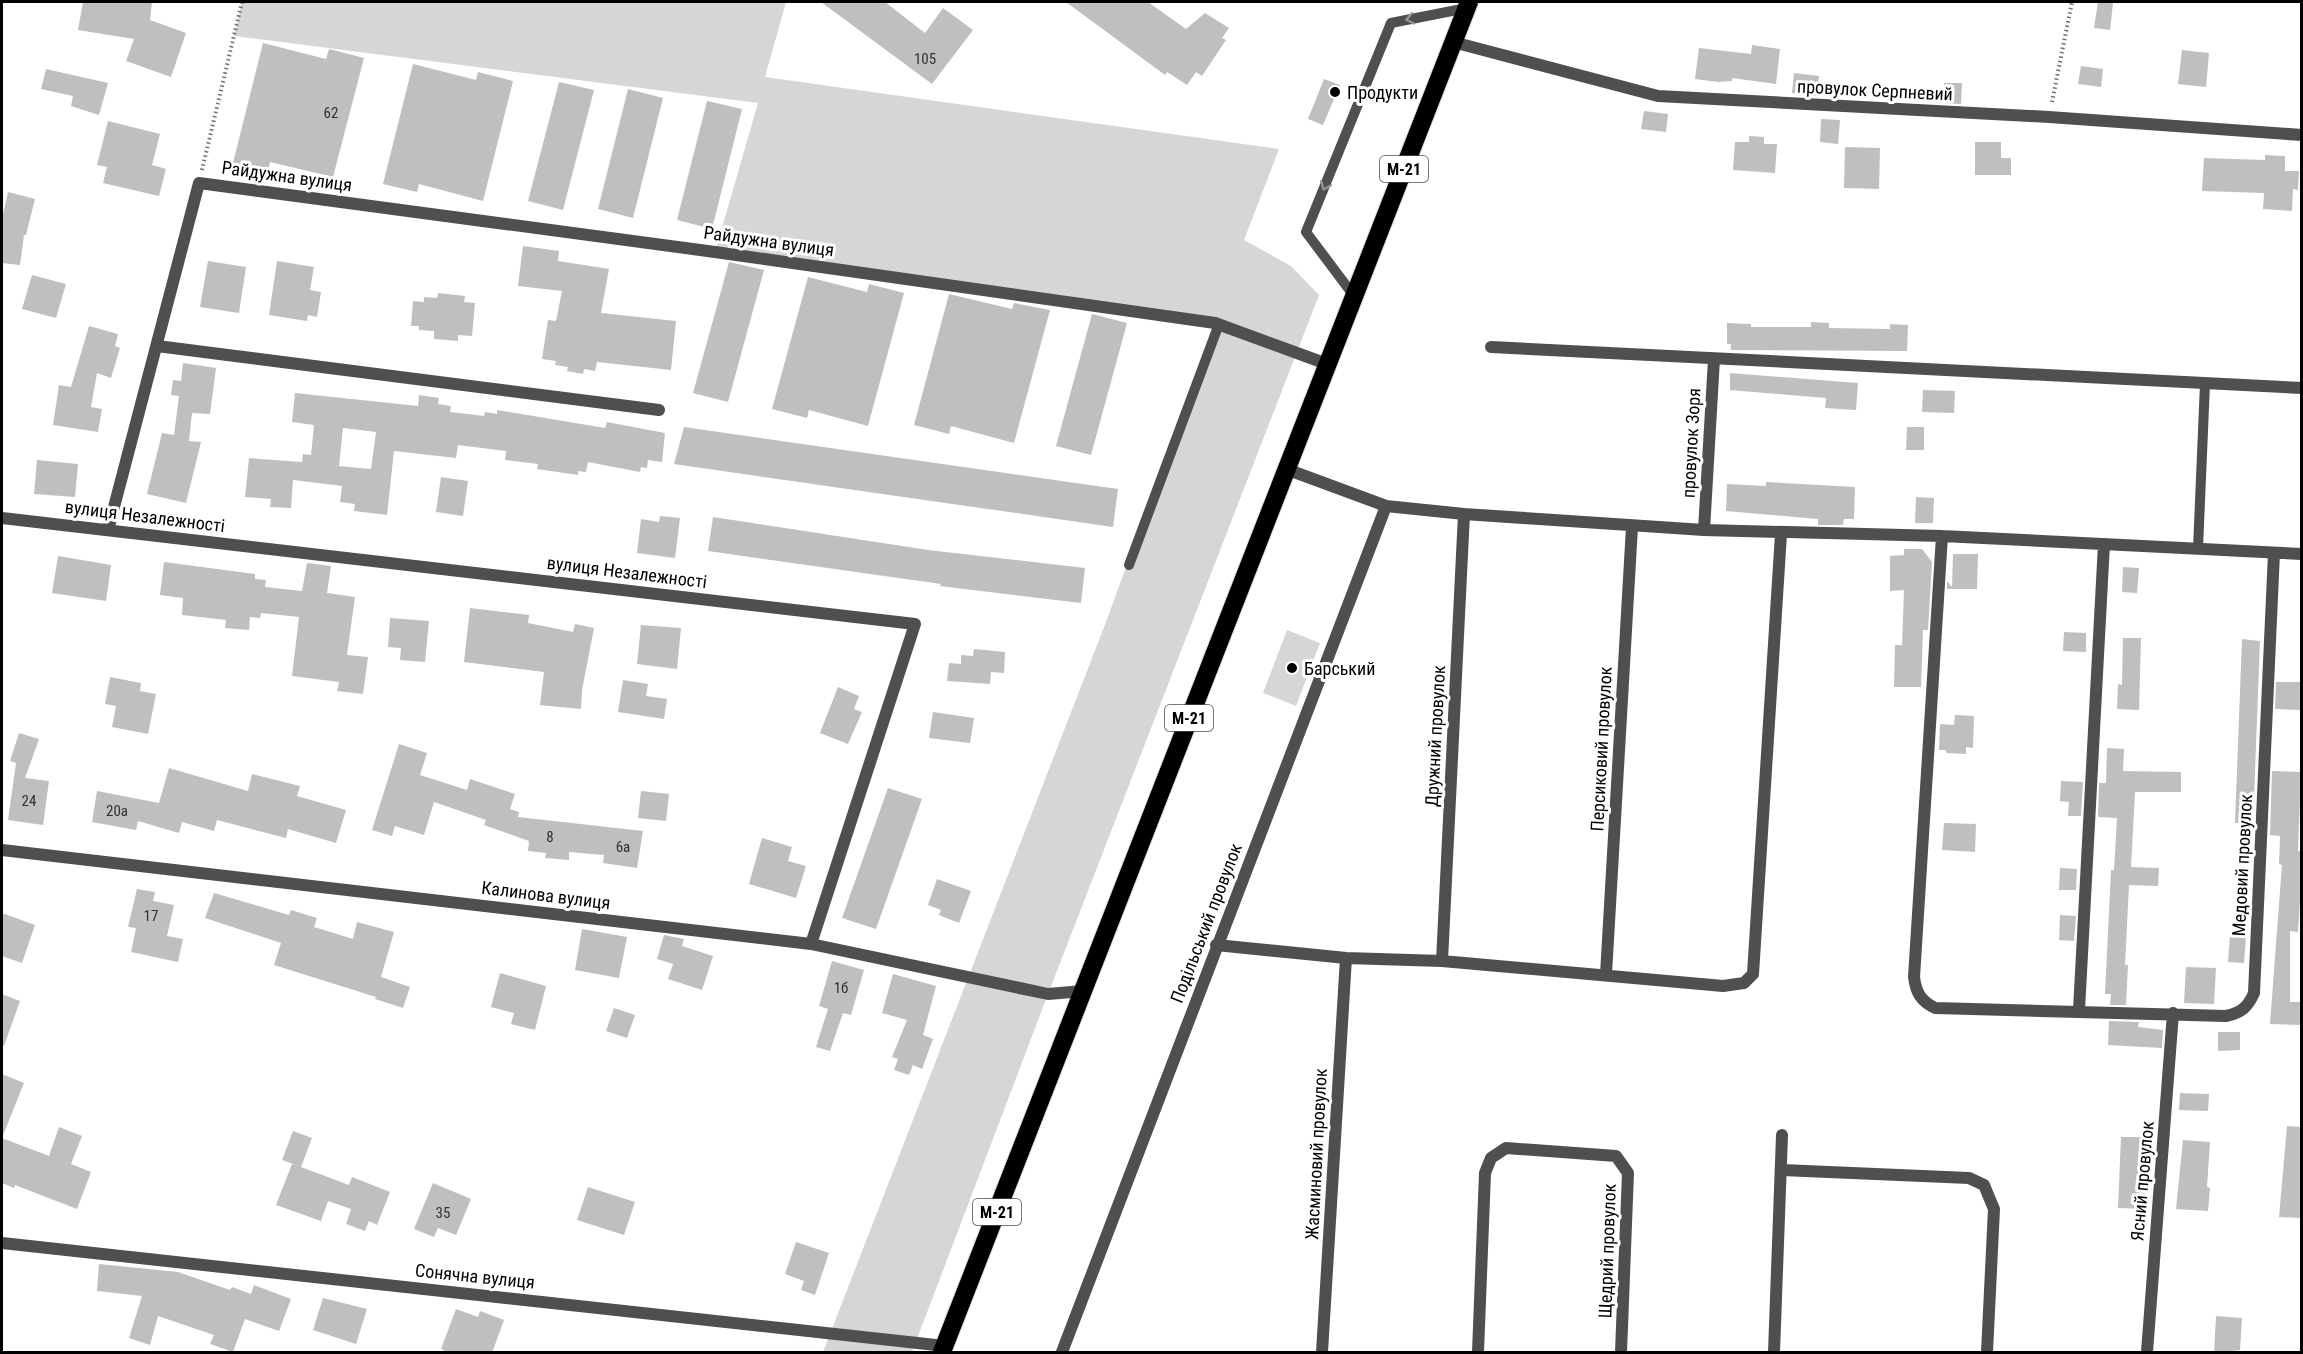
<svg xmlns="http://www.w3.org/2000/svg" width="2303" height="1354" viewBox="0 0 2303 1354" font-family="'Roboto Condensed',sans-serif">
  <rect width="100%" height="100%" fill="#fff"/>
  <path fill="#d6d6d6" d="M242,2H786L765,77L1279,149L1244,240L1291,266L1319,295L1048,994L912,1352H823L1106,622L1215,323L715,252L758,103L234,36Z
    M1287,630L1320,643L1296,706L1263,693Z"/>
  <path fill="#bfbfbf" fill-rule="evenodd" d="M83,2H152L150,20L186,33L171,77L126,61L134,39L78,30Z
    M821,2H885L925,33L943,8L973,30L932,84Z
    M1066,2H1148L1186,29L1205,13L1229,28L1222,38L1226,40L1202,76L1196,72L1187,85L1167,72L1165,75Z
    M2098,2L2113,3L2110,30L2094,28Z
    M263,43L326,59L329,49L364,58L333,177L270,162L268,171L233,163Z
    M1752,45L1780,49L1776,84L1732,78V81L1718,82L1695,79L1699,48L1751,54Z
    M2182,50L2209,53L2206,87L2178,84Z
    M413,64L476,80L478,72L513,81L483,201L419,184L417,192L383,184Z
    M2081,66L2103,69L2101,87L2078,84Z
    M46,69L108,83L99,115L71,106L73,96L41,89Z
    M1794,73L1819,76L1817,96L1792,93Z
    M1324,79L1340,85L1323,125L1308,119Z
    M559,82L594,90L563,210L528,201Z
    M1944,83H1962L1961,104L1943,103Z
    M628,89L663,98L633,218L598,209Z
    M707,101L742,109L712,229L677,220Z
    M1644,111L1668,114L1666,132L1641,129Z
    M1821,119L1840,120L1838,144L1820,142Z
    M108,121L160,134L152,165L166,169L159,196L103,183L107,167L97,165Z
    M1749,136L1764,137V144H1777L1775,173L1733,170L1735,142H1749Z
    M1975,142H2001V158H2011V175H1975Z
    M1845,147L1880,148L1879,189L1844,188Z
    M2265,155L2285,156V171H2299L2298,190L2293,189L2292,211L2263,209L2264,193L2202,191L2204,158L2265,160Z
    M8,192L35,199L26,235H24L20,265L2,263V219Z
    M523,246L559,251L558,261L609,269L601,313L676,321L671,370L597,362L595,371L584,369L583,374L567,371L568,367L555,365L556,361L542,359L548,320L556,321L562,291L518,286Z
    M208,261L246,267L239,313L200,307Z
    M277,261L314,267L310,290L321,292L317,317L308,315L307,321L269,315Z
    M729,262L764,270L728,402L693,393Z
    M32,275L66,284L56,318L22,309Z
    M808,277L867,292L869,284L904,293L868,426L809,410L807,418L772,409Z
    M438,293L465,296L464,302L475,303L472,336L458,335V341L434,339V331L419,330V326H411L413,301L424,302V297L437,298Z
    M949,294L1012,309L1014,303L1050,310L1014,443L951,426L949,434L914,425Z
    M1092,314L1127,323L1091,455L1056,446Z
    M1811,322L1829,323V328L1890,329V324L1908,325L1907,351L1731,350V344H1727V323L1751,324V327H1811Z
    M89,326L118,334L115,346L120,348L111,378L97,373L91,407L102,409L98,432L53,425L59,385L71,387Z
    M183,363L216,368L210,414L192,413L189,441L201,442L186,503L147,494L162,433L174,435L179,396L171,395L173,380L181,381Z
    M1730,373L1858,383L1856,410L1825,408L1826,398L1730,390Z
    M1923,390L1955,391L1954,413L1922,412Z
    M295,393L418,406L419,395L439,398L438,404L451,406L450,412L484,416L485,412L497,414V410L605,428L607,422L665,433L662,462L648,460L647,468L641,467L640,472L588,462L586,472L578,471V475L537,469L538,464L505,460L506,451L458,445L456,458L394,451L387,515L354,511L355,504L340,502L342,486L293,480L291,508L270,507L271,499L245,497L249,458L302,462L303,454L311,455L314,425L292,422ZM343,428L376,432L371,469L339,466Z
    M684,427L1118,489L1113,527L674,464Z
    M1907,427H1924V450H1906Z
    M37,460L78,464L75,497L34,494Z
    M441,477L468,481L463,516L436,512Z
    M1766,482L1855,487L1854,519H1844L1843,525H1818V519L1726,511L1727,484L1766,486Z
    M1916,497L1934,498L1933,523H1915Z
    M660,516L680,518L675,558L637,553L641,519L659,522Z
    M713,517L928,550L1085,568L1081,603L940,586L941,584L708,551Z
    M1904,549H1922L1932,562L1928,630H1923L1921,687H1894L1895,645H1902L1904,590L1890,591V556L1904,555Z
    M1953,554H1978L1977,589H1947V581L1952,587Z
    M58,556L111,565L106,601L52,593Z
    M164,562L255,574V579L266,580L265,587L302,591L307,563L331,566L327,593L355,597L347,655L368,657L363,694L337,691L339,682L292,676L299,617L261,613L260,618L250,617L249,630L225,628L226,620L182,615L183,598L160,595Z
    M2123,567L2139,568L2137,593L2122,592Z
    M470,608L529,615L528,623L573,632L575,624L594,628L582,690L581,709L540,705L544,672L464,662Z
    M390,618L429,621L425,662L400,660L401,648L388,647Z
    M641,625L681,628L677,669L637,664Z
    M2064,632L2086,633V652L2063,651Z
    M2123,638H2141L2139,710L2117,709L2118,684L2122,685Z
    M2242,639L2260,641L2253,824L2235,823Z
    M974,649L1005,652L1004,673L991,672L990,684L947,681L949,663L961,664V655L973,656Z
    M110,677L141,683L140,691L156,694L148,734L112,727L116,706L105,704Z
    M623,680L648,684L646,696L667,699L664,719L618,712Z
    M2276,682H2301V710L2275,709Z
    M838,687L859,696L854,709L862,712L848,744L820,733Z
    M933,712L974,718L970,743L929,738Z
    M1955,715L1974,716L1973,748L1966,747V754L1946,753V750H1939L1940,724L1954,725Z
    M19,733L39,739L25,778L49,781L43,825L8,820L16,763L10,761Z
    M399,744L427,753L420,775L467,790L470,779L515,794L510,809L519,812L518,817L643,831L637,868L603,863L604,855L569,852V860L545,858L546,853L528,851L529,841L484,825L486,820L434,802L424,835L395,826L392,836L372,830Z
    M2107,748L2124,749L2123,771L2181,772V792H2135L2131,867L2159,868L2158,886L2129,885L2125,965H2128L2126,1005H2110L2111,994H2105L2111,870H2114L2117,818L2098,817L2099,783H2106Z
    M169,768L248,791L252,774L300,786L297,796L346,810L336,843L288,829L286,838L217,820L214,831L182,822L179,833L138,821L136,830L92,822L97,791L159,803Z
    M2272,771L2301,772L2298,851L2301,852V885L2298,932L2290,931V1002H2301V1025L2270,1024L2282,865L2279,864L2280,836L2270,835Z
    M2061,781L2083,782L2081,816H2068L2069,802L2060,801Z
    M888,788L922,799L876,929L842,918Z
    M641,791L669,794L666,821L638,818Z
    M1944,823L1976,824L1975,852L1942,850Z
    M762,838L792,847L788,861L806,866L796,898L749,884Z
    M2060,868L2077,869L2076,890H2059Z
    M937,879L971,891L959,923L939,915L941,910L928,905Z
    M137,889L155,892L153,901L174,905L167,936L183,939L178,962L131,952L136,928L128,927Z
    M214,893L289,915L291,910L317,918L314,927L353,939L357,922L394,932L381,977L410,987L403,1008L375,999L376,997L274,965L281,943L205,918Z
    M2,913L35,925L22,963L2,956Z
    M2060,915L2076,916L2074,941L2059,940Z
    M582,929L627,937L619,978L575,970Z
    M664,935L684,939L682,946L713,956L702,990L668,979L673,964L657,959Z
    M2230,935L2246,936L2244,963L2228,962Z
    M832,961L864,970L851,1015L843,1013L830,1051L816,1047L828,1009L819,1006Z
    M2186,967L2216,968L2214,1004L2184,1003Z
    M500,973L546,986L535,1030L511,1024L514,1013L491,1007Z
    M893,974L936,986L923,1035L933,1039L922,1069L913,1065L909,1075L894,1070L898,1059L892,1057L907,1020L882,1013Z
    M2,994L20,1001L4,1046L2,1045Z
    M614,1008L635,1015L627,1038L606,1031Z
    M2109,1021L2139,1022L2138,1027L2163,1030L2162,1048L2108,1045Z
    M2218,1032H2240V1050L2218,1051Z
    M2,1074L24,1083L2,1138Z
    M2180,1093L2209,1094L2208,1111L2179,1110Z
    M2287,1126L2301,1127V1218L2279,1217Z
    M59,1127L82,1136L71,1164L91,1172L77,1209L15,1185L14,1188L2,1183V1138L49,1156Z
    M293,1131L312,1138L301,1167L349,1185L352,1177L390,1192L377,1225L369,1221L365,1231L346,1224L351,1209L328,1201L321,1221L276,1205L292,1164L299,1166L282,1160Z
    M2121,1137H2149L2144,1209L2118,1208Z
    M2183,1140L2210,1142L2207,1187L2210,1188L2208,1211L2176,1209Z
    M433,1183L471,1199L456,1235L438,1228L434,1237L414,1229Z
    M588,1187L635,1202L624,1235L577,1220Z
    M796,1242L829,1253L815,1295L801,1290L804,1281L785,1274Z
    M99,1264L178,1272L230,1290L232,1287L251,1294L254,1285L291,1299L279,1331L245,1319L233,1352L210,1344L214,1335L158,1316L150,1345L129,1338L142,1296L97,1291Z
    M323,1298L367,1309L356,1344L313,1330Z
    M456,1309L478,1317L480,1311L504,1320L492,1353H450L441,1349Z
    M2216,1316L2242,1318L2240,1350L2214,1353Z"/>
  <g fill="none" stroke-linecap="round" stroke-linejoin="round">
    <g stroke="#dbdbdb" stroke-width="20">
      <path id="highway" d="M942,1352L1469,2"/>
    </g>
    <path stroke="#717171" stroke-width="4" stroke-dasharray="1.5 3" stroke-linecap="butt" d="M2052,102L2072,2
      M202,170L242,2"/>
    <path stroke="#4f4f4f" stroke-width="10" d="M1354,296L1306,232L1391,23L1467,8
      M2198,548L2205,384
      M1129,565L1219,324"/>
    <path stroke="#4f4f4f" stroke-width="12" d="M1453,42L1658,96L2049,117L2302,135
      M157,346L659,410
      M1491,347L2302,388
      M1286,469L1386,506L1464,514L1704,530L1942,536L2302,554
      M2,518L915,624L811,944
      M108,530L199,183L715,252L1215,323L1327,364
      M1704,530L1714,359
      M1942,536L1914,977C1916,993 1921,1001 1935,1008L2226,1016C2241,1013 2248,1007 2254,993L2274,553
      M2,850L811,944L1048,994L1083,991
      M1216,945L1346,958L1442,961L1723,986L1744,983L1753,974L1781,534
      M1442,961L1464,514
      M1606,974L1632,527
      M2079,1010L2104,544
      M1782,1170L1969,1178L1984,1185L1994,1209L1987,1352
      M2,1243L945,1346
      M1062,1352L1386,506
      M1322,1352L1346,958
      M1478,1352L1485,1173L1491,1158L1506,1148L1616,1156L1628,1173L1621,1352
      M1774,1352L1782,1135
      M2147,1352L2173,1013"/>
    <use href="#highway" stroke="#000" stroke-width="18"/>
  </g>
  <defs><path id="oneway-chevron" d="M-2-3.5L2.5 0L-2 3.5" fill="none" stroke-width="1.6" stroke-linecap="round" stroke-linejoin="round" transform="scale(1.5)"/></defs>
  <g stroke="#959595">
    <use href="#oneway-chevron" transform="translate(1410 19) rotate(168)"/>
    <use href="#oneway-chevron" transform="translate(1325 186) rotate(112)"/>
  </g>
  <g fill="#000" stroke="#fff" stroke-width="2">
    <circle cx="1335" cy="92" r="6"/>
    <circle cx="1292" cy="668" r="6"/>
  </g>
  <g text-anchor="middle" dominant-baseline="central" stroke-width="6" stroke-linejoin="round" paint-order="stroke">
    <g font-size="15" fill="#303030">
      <text x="925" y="59">105</text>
      <text x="331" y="113">62</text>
      <text x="29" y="801">24</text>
      <text x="117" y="811">20а</text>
      <text x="550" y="837">8</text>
      <text x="623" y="847">6а</text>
      <text x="151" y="916">17</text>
      <text x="841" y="988">1б</text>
      <text x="443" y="1213">35</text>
    </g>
    <g fill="#fff" stroke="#4c4c4c" stroke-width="1.5">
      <rect x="1380" y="156" width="48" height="26" rx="4.5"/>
      <rect x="1165" y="705" width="48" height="26" rx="4.5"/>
      <rect x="973" y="1199" width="48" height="26" rx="4.5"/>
    </g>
    <g font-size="16" font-weight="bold" fill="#000">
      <text x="1404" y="169">М-21</text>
      <text x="1189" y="718">М-21</text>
      <text x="997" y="1212">М-21</text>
    </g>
    <g font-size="18" fill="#000" stroke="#fff">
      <text transform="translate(1875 90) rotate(3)">провулок Серпневий</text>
      <text transform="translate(287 176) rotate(8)">Райдужна вулиця</text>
      <text transform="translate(769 241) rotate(8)">Райдужна вулиця</text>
      <text transform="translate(1691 443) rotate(-87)">провулок Зоря</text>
      <text transform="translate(145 516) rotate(7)">вулиця Незалежності</text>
      <text transform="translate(627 572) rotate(7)">вулиця Незалежності</text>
      <text transform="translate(1435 736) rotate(-87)">Дружний провулок</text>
      <text transform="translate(1601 749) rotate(-87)">Персиковий провулок</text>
      <text transform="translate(2242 865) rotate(-87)">Медовий провулок</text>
      <text transform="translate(546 895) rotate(7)">Калинова вулиця</text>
      <text transform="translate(1206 923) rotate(-69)">Подільський провулок</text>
      <text transform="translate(1316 1154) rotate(-87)">Жасминовий провулок</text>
      <text transform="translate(2142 1181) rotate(-85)">Ясний провулок</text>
      <text transform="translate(1607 1251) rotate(-88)">Щедрий провулок</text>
      <text transform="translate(475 1276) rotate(6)">Сонячна вулиця</text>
    </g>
    <g font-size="18" fill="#000" stroke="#fff" text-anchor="start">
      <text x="1347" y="92">Продукти</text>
      <text x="1304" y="668">Барський</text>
    </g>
  </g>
  <rect width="2303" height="1354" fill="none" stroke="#000000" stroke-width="6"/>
</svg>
